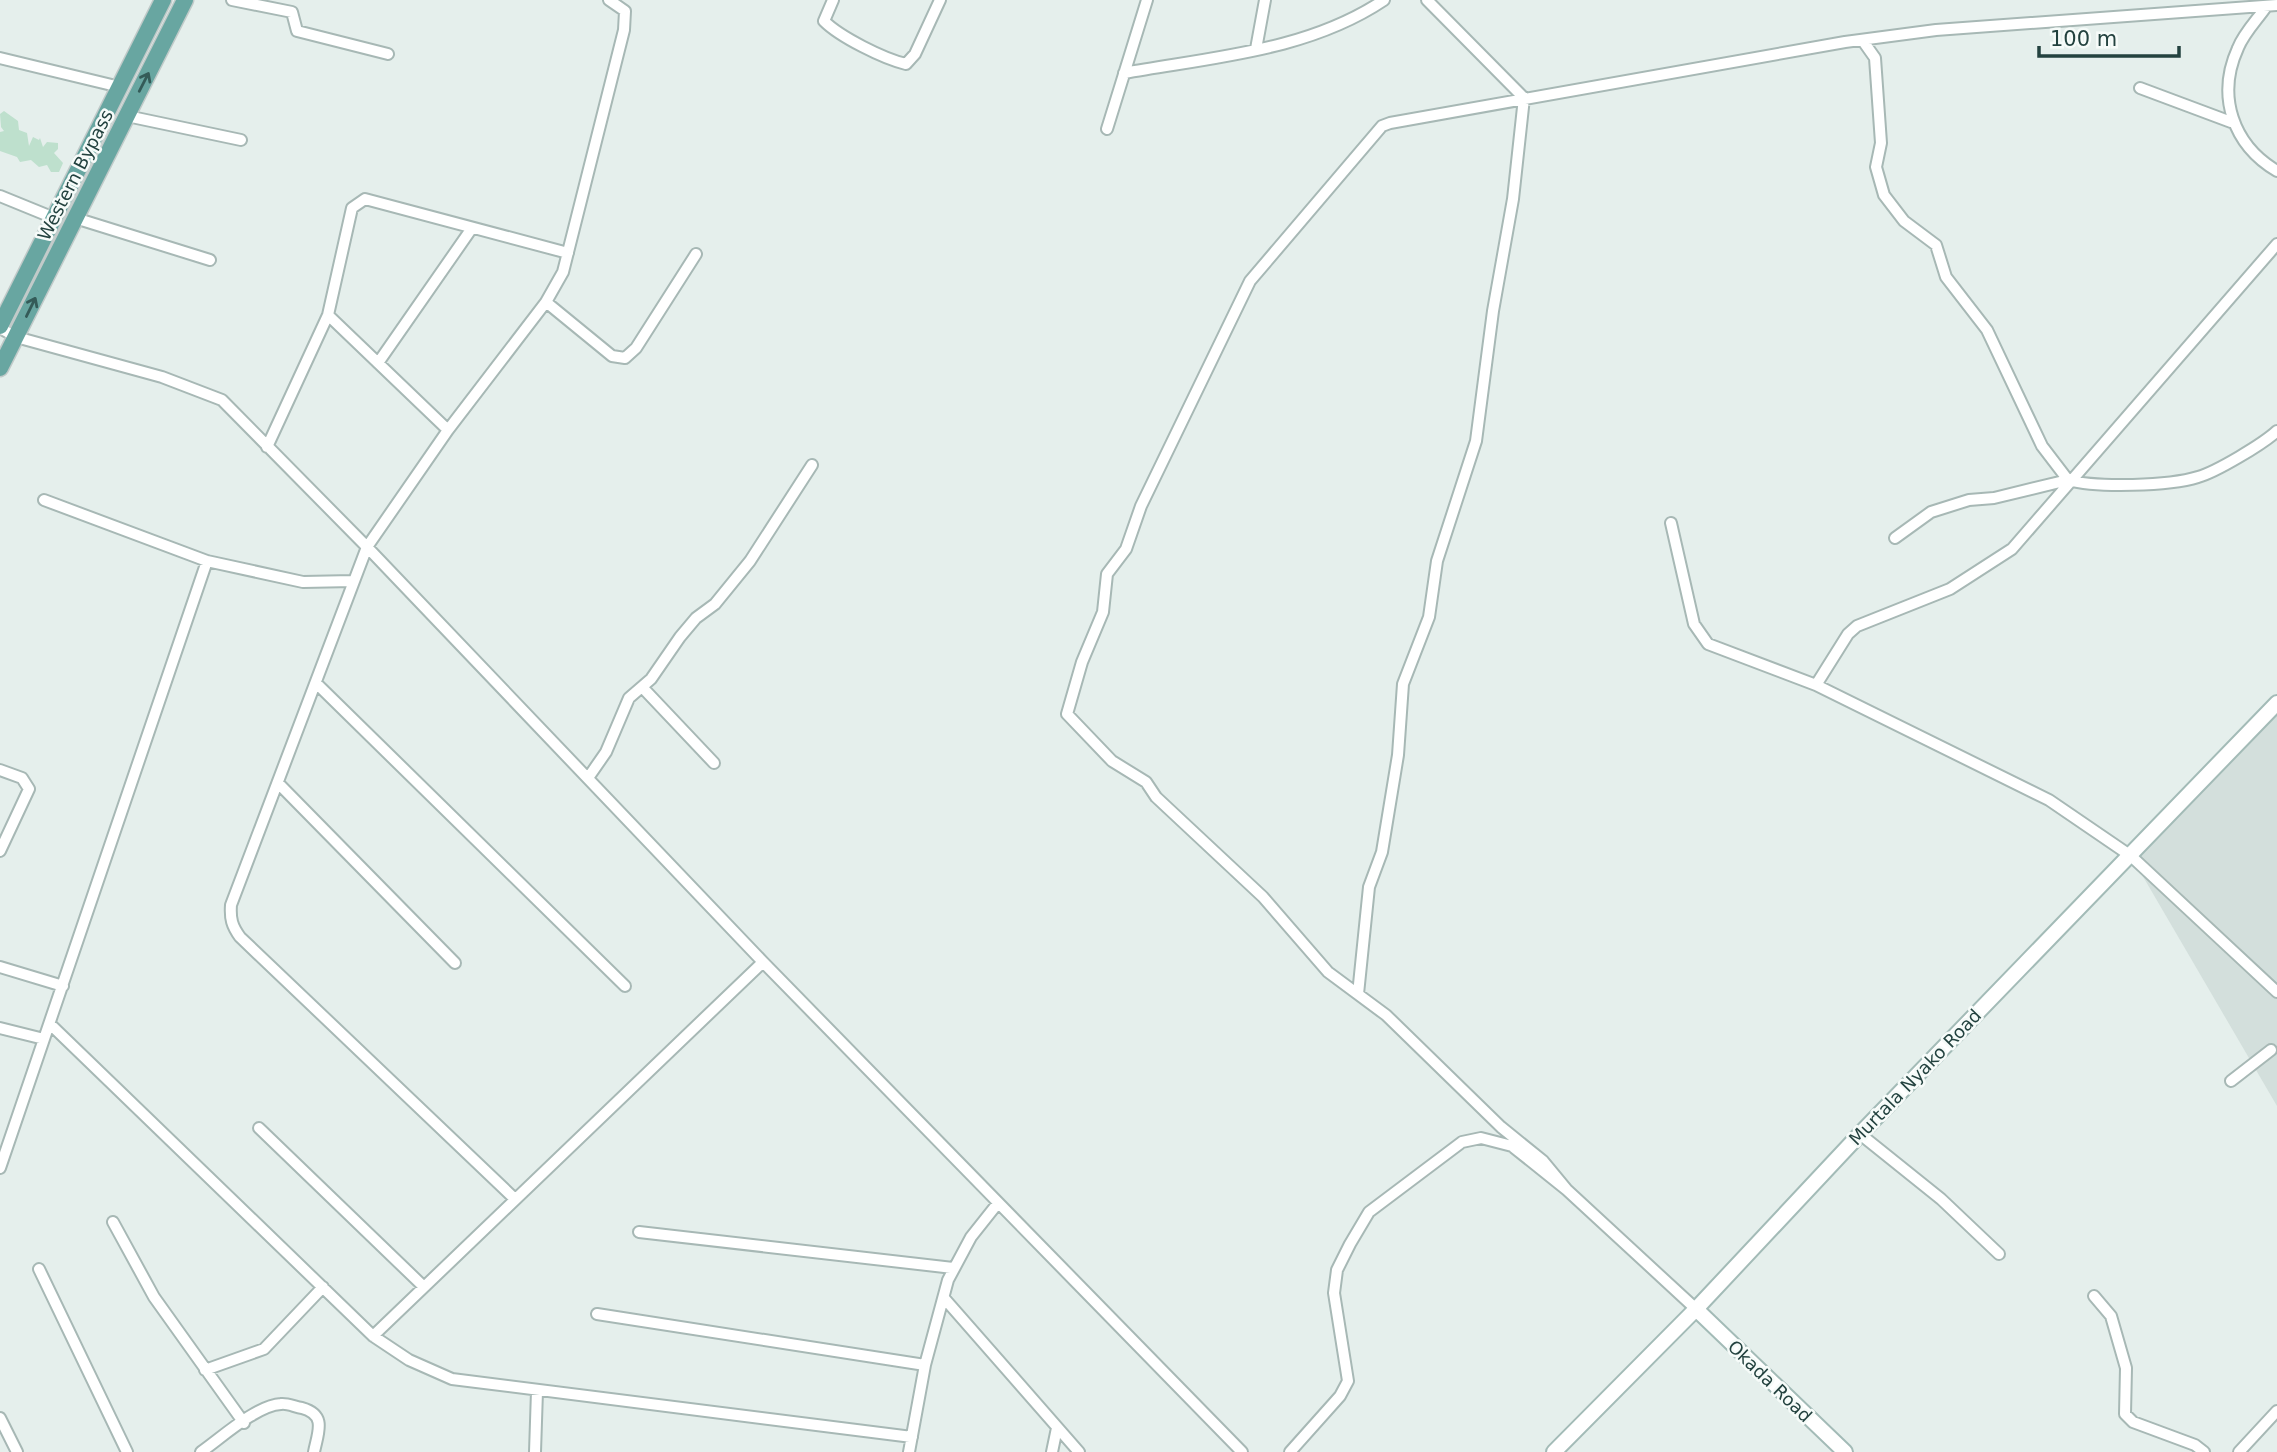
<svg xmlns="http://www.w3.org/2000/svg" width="2277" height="1452" viewBox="0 0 2277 1452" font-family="'DejaVu Sans',sans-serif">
  <rect width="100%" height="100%" fill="#e5efec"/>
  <path fill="#d3dfdc" d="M2277,702V1106L2131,856Z"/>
  <path fill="#bee0cd" d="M4,111L18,121L19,130L27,133L29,146L33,137L39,140L40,138L43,147L47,142L58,143V149L54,153L63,163L59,172H51L47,165L39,167L31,160L20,162L17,157L0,151V132L4,131L1,127L0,114Z"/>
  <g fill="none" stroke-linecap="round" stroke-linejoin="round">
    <g stroke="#a7b8b5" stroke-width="14">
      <path id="street" d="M232,0L292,12L297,31L388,54
        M833,0L824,21C840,37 884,59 906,64L915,54L940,0
        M2266,7C2257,20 2244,33 2238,48C2216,96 2233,145 2277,171
        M1863,41L1875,58L1881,143L1876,167L1884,195L1904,221L1936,245L1946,277L1987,330L2042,446L2068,480C2097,488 2169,486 2198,477C2216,472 2263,444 2277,431
        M1256,49L1265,0
        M0,58L120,87
        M1124,73C1213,57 1308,51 1384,0
        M2140,88L2231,122
        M127,116L241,140
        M1107,129L1147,0
        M0,196L54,218
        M75,218L210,260
        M546,302L612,356L625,358L636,348L696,254
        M328,315L448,430
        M0,328L16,337L162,377L222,400L367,547L763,962L1242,1452
        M378,363L472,228
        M267,447L328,315L352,208L365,199L568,253
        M44,500L207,561L303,582L353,581
        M1671,523L1694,624L1708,644L1816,685L2049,800L2131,856L2277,992
        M1895,538L1931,512L1969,500L1994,498L2068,480
        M316,683L625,986
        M1816,685L1848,634L1857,626L1950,589L2012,549L2277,244
        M643,688L714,763
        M0,770L22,778L29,789L0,851
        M588,778L606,752L629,698L651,679L680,637L696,618L715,604L750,561L812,465
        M279,784L455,963
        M0,967L63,986
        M1358,994L1369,887L1382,852L1398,755L1403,684L1429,617L1437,561L1476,441L1493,311L1513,199L1524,98L1427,0
        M50,1024L373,1336L409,1360L452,1379L912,1437
        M0,1028L44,1039
        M2231,1081L2271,1050
        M259,1128L424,1287
        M1860,1134L1941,1199L1999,1254
        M0,1168L207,561
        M1567,1190L1543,1161L1501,1127L1386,1015L1328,972L1263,897L1156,797L1146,782L1112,761L1067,714L1082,662L1103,612L1107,574L1126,549L1141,506L1250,281L1382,126L1390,123L1845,42L1936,30L2277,5
        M515,1199L240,937C232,926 230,919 231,905L367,547L448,430L546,302L563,272L624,30L625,11L609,0
        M113,1222L154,1297L244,1423
        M639,1232L953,1268
        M39,1269L127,1452
        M2094,1296L2111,1316L2126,1368L2125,1414L2133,1422L2195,1445L2204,1452
        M944,1298L1079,1452
        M597,1314L925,1365
        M373,1336L763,962
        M205,1370L264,1349L323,1287
        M0,1418L17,1452
        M201,1452C221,1438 257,1405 281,1404C287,1403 295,1407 302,1408C327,1415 318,1432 314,1452
        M535,1452L537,1391
        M909,1452L925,1365L948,1280L971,1237L998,1203
        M1052,1452L1057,1428
        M1290,1452L1340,1396L1348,1381L1334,1293L1337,1270L1350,1244L1369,1212L1462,1142L1481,1138L1512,1146L1567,1190L1696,1309
        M2239,1452L2277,1411"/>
    </g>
    <g stroke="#a3bbb7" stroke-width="18">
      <path id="secondary" d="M1696,1309L1845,1452
        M1554,1452L1696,1309L1860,1134L2277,703"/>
    </g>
    <g stroke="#c1cac9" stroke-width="19">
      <path id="primary" d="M0,326L163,0
        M0,368L185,0"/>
    </g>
    <use href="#street" stroke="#fff" stroke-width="10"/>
    <use href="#secondary" stroke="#fff" stroke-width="14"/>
    <use href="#primary" stroke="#68a6a1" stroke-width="16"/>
  </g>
  <defs><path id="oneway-shaft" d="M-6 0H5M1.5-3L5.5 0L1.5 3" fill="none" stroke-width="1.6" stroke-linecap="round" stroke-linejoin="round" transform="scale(1.75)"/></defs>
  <g stroke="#345b58">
    <use href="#oneway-shaft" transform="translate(144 82) rotate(-63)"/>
    <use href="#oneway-shaft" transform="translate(31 307) rotate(-64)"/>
  </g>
  <g text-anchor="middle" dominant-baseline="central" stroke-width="5" stroke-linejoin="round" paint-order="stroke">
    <g font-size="18" fill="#23423f" stroke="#f6fbf9">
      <text transform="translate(75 175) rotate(-63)">Western Bypass</text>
      <text transform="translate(1915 1077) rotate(-46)">Murtala Nyako Road</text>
      <text transform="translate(1770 1381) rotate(44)">Okada Road</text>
    </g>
  </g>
  <path d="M2039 46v10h140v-10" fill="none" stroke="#23423f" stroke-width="3.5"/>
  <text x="2050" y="46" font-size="21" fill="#23423f" stroke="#f6fbf9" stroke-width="5" paint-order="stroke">100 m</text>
</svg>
